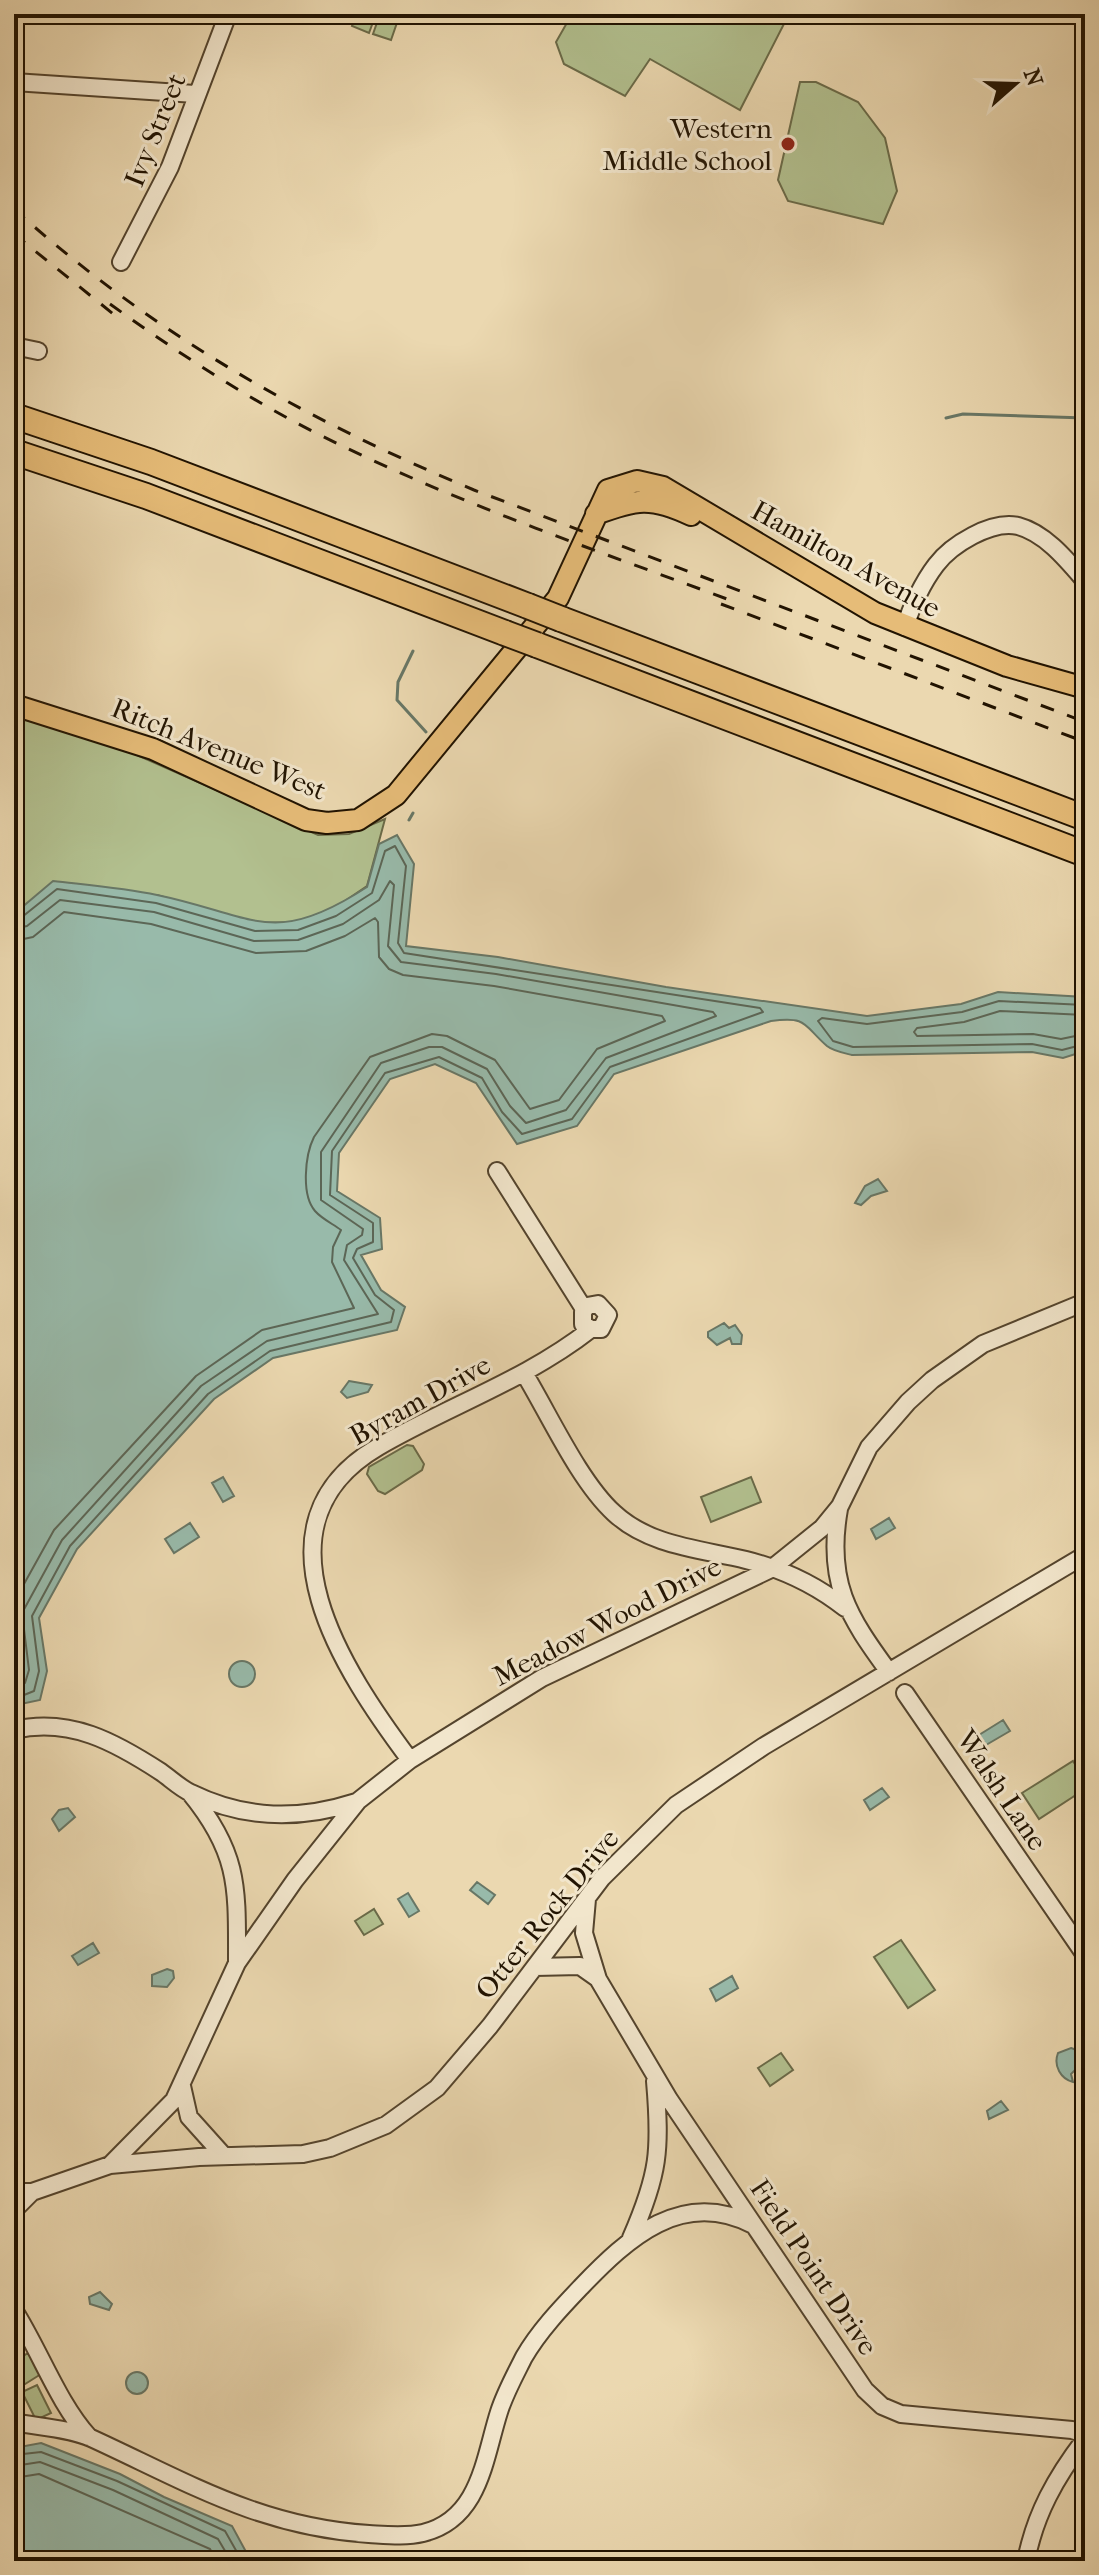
<svg xmlns="http://www.w3.org/2000/svg" width="1099" height="2575" viewBox="0 0 1099 2575" font-family="'IM FELL French Canon',serif">
  <rect width="100%" height="100%" fill="#ebd8b0"/>
  <filter id="stains"><feTurbulence type="fractalNoise" baseFrequency=".0025" numOctaves="4"/><feColorMatrix values="0 0 0 0 .2 0 0 0 0 .09 0 0 0 0 .02 0 0 0 .5 -.17"/></filter>
  <radialGradient id="worn" r=".72"><stop offset=".6" stop-color="#630" stop-opacity="0"/><stop offset="1" stop-color="#630" stop-opacity=".3"/></radialGradient>
  <path fill="#b2c08f" stroke="#6a6a48" stroke-width="2" d="M356,14H376L369,33L352,26Z
    M380,14H400L391,40L373,34Z
    M572,14H785L788,16L740,110L650,59L625,96L564,64L556,42Z
    M800,82H816L858,102L885,138L897,191L883,224L788,201L778,180Z
    M14,716L121,748L318,835L349,834L385,819L367,886L333,909L297,922L256,923L157,895L14,914Z
    M407,1445L413,1446L424,1464L422,1470L385,1494L378,1491L367,1474L369,1467Z
    M751,1477L761,1502L711,1522L701,1497Z
    M1073,1761L1085,1780V1789L1039,1819L1022,1793Z
    M374,1909L383,1924L364,1935L355,1921Z
    M901,1940L935,1990L908,2008L874,1957Z
    M781,2053L793,2070L770,2086L758,2068Z
    M28,2353L41,2374L14,2391V2362Z
    M37,2385L51,2413L36,2420L22,2392Z"/>
  <path fill="#98baaa" stroke="#687766" stroke-width="2" d="M397,835L414,864L406,946L498,957L666,987L867,1016L961,1004L998,992L1085,997V1051L1063,1058L1032,1052L852,1055C844,1053 833,1051 827,1046C803,1025 808,1016 771,1021L614,1074L577,1126L517,1144L476,1083L435,1064L390,1079L339,1153L337,1191L380,1218L382,1249L361,1255L381,1290L405,1307L397,1330L273,1358L214,1399L77,1549L39,1618L47,1671L40,1700L21,1704L14,1699V914L53,881C87,885 123,888 157,895C254,915 272,949 367,887L379,844Z
    M878,1179L887,1191L871,1196L861,1205L855,1203L865,1186Z
    M724,1323L729,1328L735,1325L742,1335L741,1344H732L730,1338L717,1345L708,1337V1332Z
    M349,1381L372,1385L368,1392L347,1398L341,1392Z
    M223,1477L234,1496L223,1502L212,1483Z
    M889,1518L895,1528L876,1539L871,1529Z
    M190,1523L199,1537L174,1553L165,1539Z
    M229 1674a13 13 0 1 1 26 0a13 13 0 1 1-26 0Z
    M1003,1720L1010,1731L986,1745L979,1735Z
    M882,1788L889,1797L870,1810L864,1800Z
    M68,1808L75,1817L59,1831L52,1819L59,1810Z
    M477,1882L495,1895L488,1904L470,1890Z
    M408,1893L419,1911L409,1917L398,1899Z
    M93,1943L99,1953L78,1965L72,1956Z
    M167,1969L173,1971L174,1978L167,1987L152,1986V1975Z
    M732,1976L738,1988L716,2001L710,1989Z
    M1071,2048L1085,2053V2071L1076,2069L1071,2074L1073,2082C1061,2079 1053,2066 1058,2053Z
    M1001,2101L1008,2110L989,2119L987,2111Z
    M100,2292L112,2304L109,2310L90,2304L89,2297Z
    M126 2383a11 11 0 1 1 22 0a11 11 0 1 1-22 0Z
    M41,2443L120,2474L164,2497L232,2526L251,2561H14V2448Z"/>
  <g fill="none" stroke-linecap="round" stroke-linejoin="round">
    <path stroke="#5c6656" stroke-width="2" d="M14,919L22,917L57,889L156,903L255,931L298,930L336,916L372,893L385,851L395,846L406,866L398,943L404,953L760,1008L763,1012L610,1067L572,1119L522,1134L502,1112L482,1078L439,1057L385,1073L332,1151L330,1195L373,1223V1242L357,1249L353,1258L375,1295L394,1310L391,1322L270,1351L208,1394L70,1546L32,1616L39,1671L34,1691L24,1695L14,1693
      M14,929L27,926L60,900L154,912L254,941L298,940L343,924L379,900L390,881L394,885L388,946L401,962L496,974L713,1012L716,1016L606,1058L566,1110L526,1123L510,1106L487,1069L442,1047H429L381,1063L321,1152V1200L363,1229L362,1235L347,1245L344,1260L378,1314L267,1341L201,1386L62,1540L22,1613L29,1670L25,1683H14
      M14,941L33,937L64,912L151,924L256,953L306,951L345,936L375,918L378,922L379,957L389,969L403,975L494,986L662,1016L665,1021L597,1049L559,1100L530,1109L495,1060L447,1036L432,1034L370,1057L314,1137C305,1155 301,1195 315,1211C322,1219 333,1224 341,1230L333,1247L332,1262L354,1308L262,1330L196,1376L54,1530L14,1602
      M1085,1005L999,1001L962,1012L867,1024L822,1018L818,1021L833,1041L853,1047L1032,1044L1062,1050L1085,1044
      M1085,1015L1000,1011L964,1022L917,1028L914,1032L917,1036L1033,1034L1061,1039L1085,1034
      M14,2455L41,2452L117,2481L225,2531L242,2561
      M14,2466L40,2462L113,2490L218,2539L231,2561
      M14,2478L39,2474L210,2549L217,2561"/>
    <path stroke="#687766" stroke-width="3" d="M946,418L963,414L1085,418
      M413,651L398,682L397,700L426,732
      M409,820L413,813"/>
    <g stroke="#54442d" stroke-width="20">
      <path id="minor" d="M14,82L195,94
        M121,262L170,167L228,14
        M14,346L38,351
        M905,627C911,607 923,582 936,565C951,545 991,520 1018,526C1045,533 1067,560 1085,581
        M497,1171L584,1309
        M524,1373C549,1414 579,1481 614,1513C649,1546 701,1549 746,1560C782,1569 816,1585 845,1608
        M839,1509C826,1582 848,1616 889,1672
        M905,1693L1085,1955
        M14,1730C70,1717 115,1742 161,1772C171,1779 180,1788 191,1793C246,1820 300,1820 356,1802
        M410,1760C345,1673 245,1525 378,1447C448,1406 526,1380 591,1329H601L608,1315L598,1304L587,1306L583,1312V1324L591,1329
        M190,1793C240,1854 237,1889 237,1963
        M587,1899L584,1933L598,1979L669,2099L865,2390L882,2406L901,2414L1072,2430L1085,2434
        M535,1967L580,1966L597,1978
        M182,2086L189,2117L224,2156
        M110,2165L174,2100L237,1963L295,1880L358,1801L410,1760L542,1678L771,1569L822,1528L840,1506L869,1447L908,1402L932,1380L983,1344L1085,1302
        M14,2192H32L110,2165L199,2157L303,2154L330,2148L386,2125L437,2088L490,2026L602,1878L676,1805L764,1746L1085,1555
        M14,2210L32,2192
        M631,2238C659,2174 661,2150 655,2081
        M14,2310C40,2351 58,2403 89,2437
        M14,2422C38,2427 68,2428 91,2438C187,2482 260,2527 369,2534C387,2535 406,2537 423,2533C480,2519 484,2459 499,2412C505,2393 515,2375 524,2357C539,2331 561,2308 581,2287C628,2238 682,2188 753,2225
        M1026,2561C1035,2514 1056,2477 1085,2439"/>
    </g>
    <g stroke="#211301" stroke-width="24">
      <path id="major" d="M596,514C636,499 651,496 691,515
        M14,705L153,749L306,820L327,823L358,820L396,795L558,598L608,490L637,481L663,487L875,613L1007,666L1085,688"/>
    </g>
    <g stroke="#211301" stroke-width="28">
      <path id="highway" d="M14,416L151,462L528,606
        M14,452L146,496L505,633
        M561,619L1085,818
        M537,645L1085,854"/>
    </g>
    <use href="#minor" stroke="#f2e6cc" stroke-width="16"/>
    <use href="#major" stroke="#e6bc78" stroke-width="20"/>
    <use href="#highway" stroke="#e6bc78" stroke-width="24"/>
    <path stroke="#211301" stroke-width="3" stroke-dasharray="14 14" stroke-linecap="butt" d="M14,209C155,335 300,417 474,490L1085,722
      M14,234L117,317
      M110,304C177,352 246,398 320,435C453,502 596,550 735,602
      M721,604L1085,742"/>
    <g stroke="#211301" stroke-width="28" stroke-linecap="butt">
      <path id="highway-bridge" d="M528,606L561,619
        M505,633L537,645"/>
    </g>
    <use href="#highway-bridge" stroke="#e6bc78" stroke-width="24"/>
  </g>
  <circle fill="#8f2418" stroke="#f2e6cc" stroke-width="3" cx="788" cy="144" r="8"/>
  <g text-anchor="middle" dominant-baseline="central" stroke-width="6" stroke-linejoin="round" paint-order="stroke">
    <g font-size="28" fill="#211301" stroke="#f2e6cc" text-anchor="end">
      <text x="772" y="128">Western<tspan x="772" dy="32">Middle School</tspan></text>
    </g>
    <g font-size="28" fill="#211301" stroke="#f2e6cc">
      <text transform="translate(155 130) rotate(-68)">Ivy Street</text>
      <text transform="translate(846 559) rotate(29)">Hamilton Avenue</text>
      <text transform="translate(219 749) rotate(22)">Ritch Avenue West</text>
      <text transform="translate(420 1400) rotate(-29)">Byram Drive</text>
      <text transform="translate(607 1621) rotate(-27)">Meadow Wood Drive</text>
      <text transform="translate(1002 1790) rotate(56)">Walsh Lane</text>
      <text transform="translate(547 1914) rotate(-51)">Otter Rock Drive</text>
      <text transform="translate(814 2267) rotate(56)">Field Point Drive</text>
    </g>
  </g>
  <rect width="1099" height="2575" fill="none" stroke="#ebd8b0" stroke-width="48"/>
  <rect x="16" y="16" width="1067" height="2543" fill="none" stroke="#211301" stroke-width="4"/>
  <rect x="24" y="24" width="1051" height="2527" fill="none" stroke="#211301" stroke-width="2"/>
  <g transform="translate(1015 84) rotate(70)" stroke="#f2e6cc" stroke-width="6" paint-order="stroke">
  <path d="M0-6L14 30L0 20L-14 30Z" fill="#211301"/>
  <text y="-12" font-size="22" font-weight="bold" text-anchor="middle" fill="#211301">N</text>
  </g>
  <rect width="100%" height="100%" filter="url(#stains)"/>
  <rect width="100%" height="100%" fill="url(#worn)"/>
</svg>
